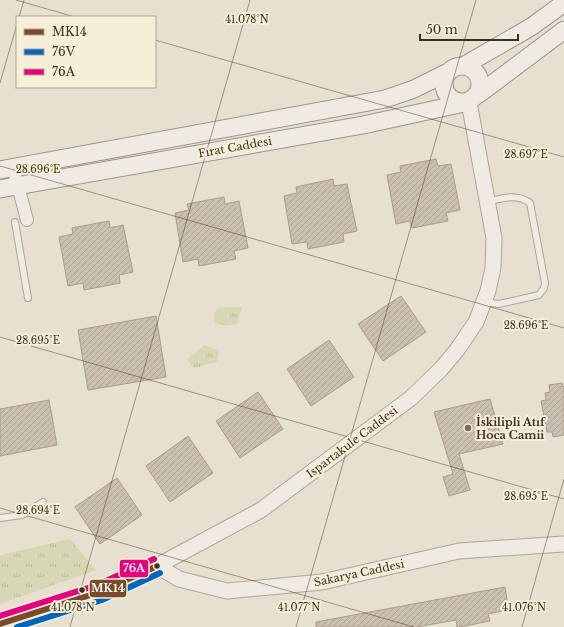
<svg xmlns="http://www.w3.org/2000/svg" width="564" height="627" viewBox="0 0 564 627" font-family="'Libre Baskerville',serif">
  <defs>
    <pattern id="park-tufts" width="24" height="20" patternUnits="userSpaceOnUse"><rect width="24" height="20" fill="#d6d7b3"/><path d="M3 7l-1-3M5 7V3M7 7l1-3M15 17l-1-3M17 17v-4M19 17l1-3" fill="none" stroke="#b9b99a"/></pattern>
    <pattern id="building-hatch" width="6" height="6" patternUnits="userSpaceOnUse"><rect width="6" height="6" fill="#cbbfb2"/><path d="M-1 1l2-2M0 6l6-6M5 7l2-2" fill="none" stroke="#afa499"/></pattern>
  </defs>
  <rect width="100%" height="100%" fill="#e7e0d1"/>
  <path fill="url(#park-tufts)" d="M227,307H242L237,324L227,326L214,323V313L218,308Z
    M204,345L219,351L217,362L194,368L187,359Z
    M70,539L96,570L0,604V555Z"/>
  <path fill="url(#building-hatch)" stroke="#a89c90" d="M436,159L438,166L451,164L460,210L446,213L448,221L412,228L410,221L396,224L387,175L401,172L400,166Z
    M333,179L334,186L347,184L357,231L343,234L344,242L308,249L307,242L292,244L284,196L297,193L296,187Z
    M224,197L225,204L239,201L248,248L234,251L236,259L199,266L198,259L183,262L175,213L189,210L187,204Z
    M109,221L110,228L123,225L133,272L119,275L120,283L84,290L83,283L68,286L59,237L73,234L72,228Z
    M401,296L426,332L383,361L358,324Z
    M156,316L166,377L88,390L78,330Z
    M329,340L354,377L311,406L287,369Z
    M562,383L563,387L564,386V435L553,437L552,432H547L541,401L546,400L545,393L550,392L549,385Z
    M258,392L283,429L240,458L216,421Z
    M490,399L503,444L459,454L470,490L449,496L443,477L453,474L434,412Z
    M49,400L57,445L0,456V409Z
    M188,436L213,473L170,502L146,466Z
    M117,478L142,515L100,544L75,507Z
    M505,587L508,606L501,608L502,611L488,614L490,621L460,627H457L456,620L417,627H316V622Z"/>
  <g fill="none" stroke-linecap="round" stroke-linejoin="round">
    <g stroke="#ada599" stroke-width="8">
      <path id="service" d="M15,222L28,298
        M484,302L499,304L539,295L544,288L545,283L530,203C517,193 502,198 487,202
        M0,518L22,515L43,502"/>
    </g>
    <g stroke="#ada599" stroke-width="14">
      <path id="minor" d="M13,167L27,220"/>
    </g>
    <g stroke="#ada599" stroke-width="17">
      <path id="tertiary" d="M157,566L179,579L227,591L322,582L459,551L564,544
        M0,624L100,592L157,566L261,510L411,398L441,369L457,350L476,322L488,291L493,268L494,238L469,102"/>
    </g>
    <g stroke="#9c958a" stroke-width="19">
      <path id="secondary" d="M465,65L531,27L564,3
        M444 84a18 18 0 1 1 36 0a18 18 0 1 1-36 0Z
        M479,94L564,30
        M0,170L385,99L414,89L446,73
        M0,189L363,125L469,102"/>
    </g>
    <use href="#service" stroke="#efebe3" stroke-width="6"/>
    <use href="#minor" stroke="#efebe3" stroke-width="12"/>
    <use href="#tertiary" stroke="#efebe3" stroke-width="15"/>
    <use href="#secondary" stroke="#efebe3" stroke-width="17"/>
    <g stroke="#f7eed8" stroke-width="9">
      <path id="bus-1" d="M0,624L100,592L157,566"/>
    </g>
    <g stroke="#f7eed8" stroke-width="9">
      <path id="bus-2" d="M17,627L102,600L160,573"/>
    </g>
    <g stroke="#f7eed8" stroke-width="9">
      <path id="bus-3" d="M0,616L97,585L154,559"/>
    </g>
    <use href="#bus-1" stroke="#7a4b2a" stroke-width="6"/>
    <use href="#bus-2" stroke="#0065bd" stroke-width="6"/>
    <use href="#bus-3" stroke="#e5007d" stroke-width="6"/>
  </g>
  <path fill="none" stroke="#3d2e20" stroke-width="1" stroke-opacity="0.45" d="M16,0L75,17M19,17L24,0M155,40L564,157M0,83L17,24M0,166L564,328M0,337L564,499M0,508L414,627M70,627L250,0M296,627L476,0M522,627L564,479"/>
  <circle fill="#786c5e" stroke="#f7eed8" stroke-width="1.5" cx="468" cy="428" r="4"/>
  <g fill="#3d2e20" stroke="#f7eed8" stroke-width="1.5">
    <circle cx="157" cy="566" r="3.5"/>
    <circle cx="82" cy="590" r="3.5"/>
  </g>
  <g text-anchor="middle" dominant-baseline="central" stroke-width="4" stroke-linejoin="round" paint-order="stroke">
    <g font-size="11" fill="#3d2e20" stroke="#f7eed8">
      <text transform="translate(235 147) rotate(-10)">Fırat Caddesi</text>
      <text transform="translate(352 442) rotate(-37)">Ispartakule Caddesi</text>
      <text transform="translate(359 573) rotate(-12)">Sakarya Caddesi</text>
    </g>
    <g font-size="11" font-weight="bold" fill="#3d2e20" stroke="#f7eed8" text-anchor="start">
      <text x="476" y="422">İskilipli Atıf<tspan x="476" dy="13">Hoca Camii</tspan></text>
    </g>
  </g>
  <g font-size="10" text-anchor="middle" fill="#3d2e20" stroke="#f7eed8" stroke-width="4" stroke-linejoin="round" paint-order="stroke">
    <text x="247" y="23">41.078°N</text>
    <text x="526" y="158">28.697°E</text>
    <text x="38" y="173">28.696°E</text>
    <text x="526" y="329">28.696°E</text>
    <text x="38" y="344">28.695°E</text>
    <text x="526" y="500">28.695°E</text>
    <text x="38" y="514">28.694°E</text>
    <text x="73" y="611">41.078°N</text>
    <text x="299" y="611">41.077°N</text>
    <text x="524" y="611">41.076°N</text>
  </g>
  <g stroke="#f7eed8" stroke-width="1.5">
    <rect x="119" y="559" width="30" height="19" rx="4" fill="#e5007d"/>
    <rect x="89" y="579" width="38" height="19" rx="4" fill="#7a4b2a"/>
  </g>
  <g font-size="11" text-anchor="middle" font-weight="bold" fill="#fff">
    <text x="134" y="572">76A</text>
    <text x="108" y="592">MK14</text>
  </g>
  <rect x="16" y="16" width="140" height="72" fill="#f7eed8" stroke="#ada18e"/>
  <rect x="24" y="29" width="20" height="6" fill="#7a4b2a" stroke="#ada18e"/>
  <text x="52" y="36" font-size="12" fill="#3d2e20">MK14</text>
  <rect x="24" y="49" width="20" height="6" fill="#0065bd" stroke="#ada18e"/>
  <text x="52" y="56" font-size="12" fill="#3d2e20">76V</text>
  <rect x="24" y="69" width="20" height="6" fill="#e5007d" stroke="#ada18e"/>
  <text x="52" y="76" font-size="12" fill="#3d2e20">76A</text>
  <path d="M420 34v6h98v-6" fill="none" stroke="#3d2e20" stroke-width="2"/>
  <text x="426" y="34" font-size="12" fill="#3d2e20" stroke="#f7eed8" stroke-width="3" paint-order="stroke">50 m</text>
</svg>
